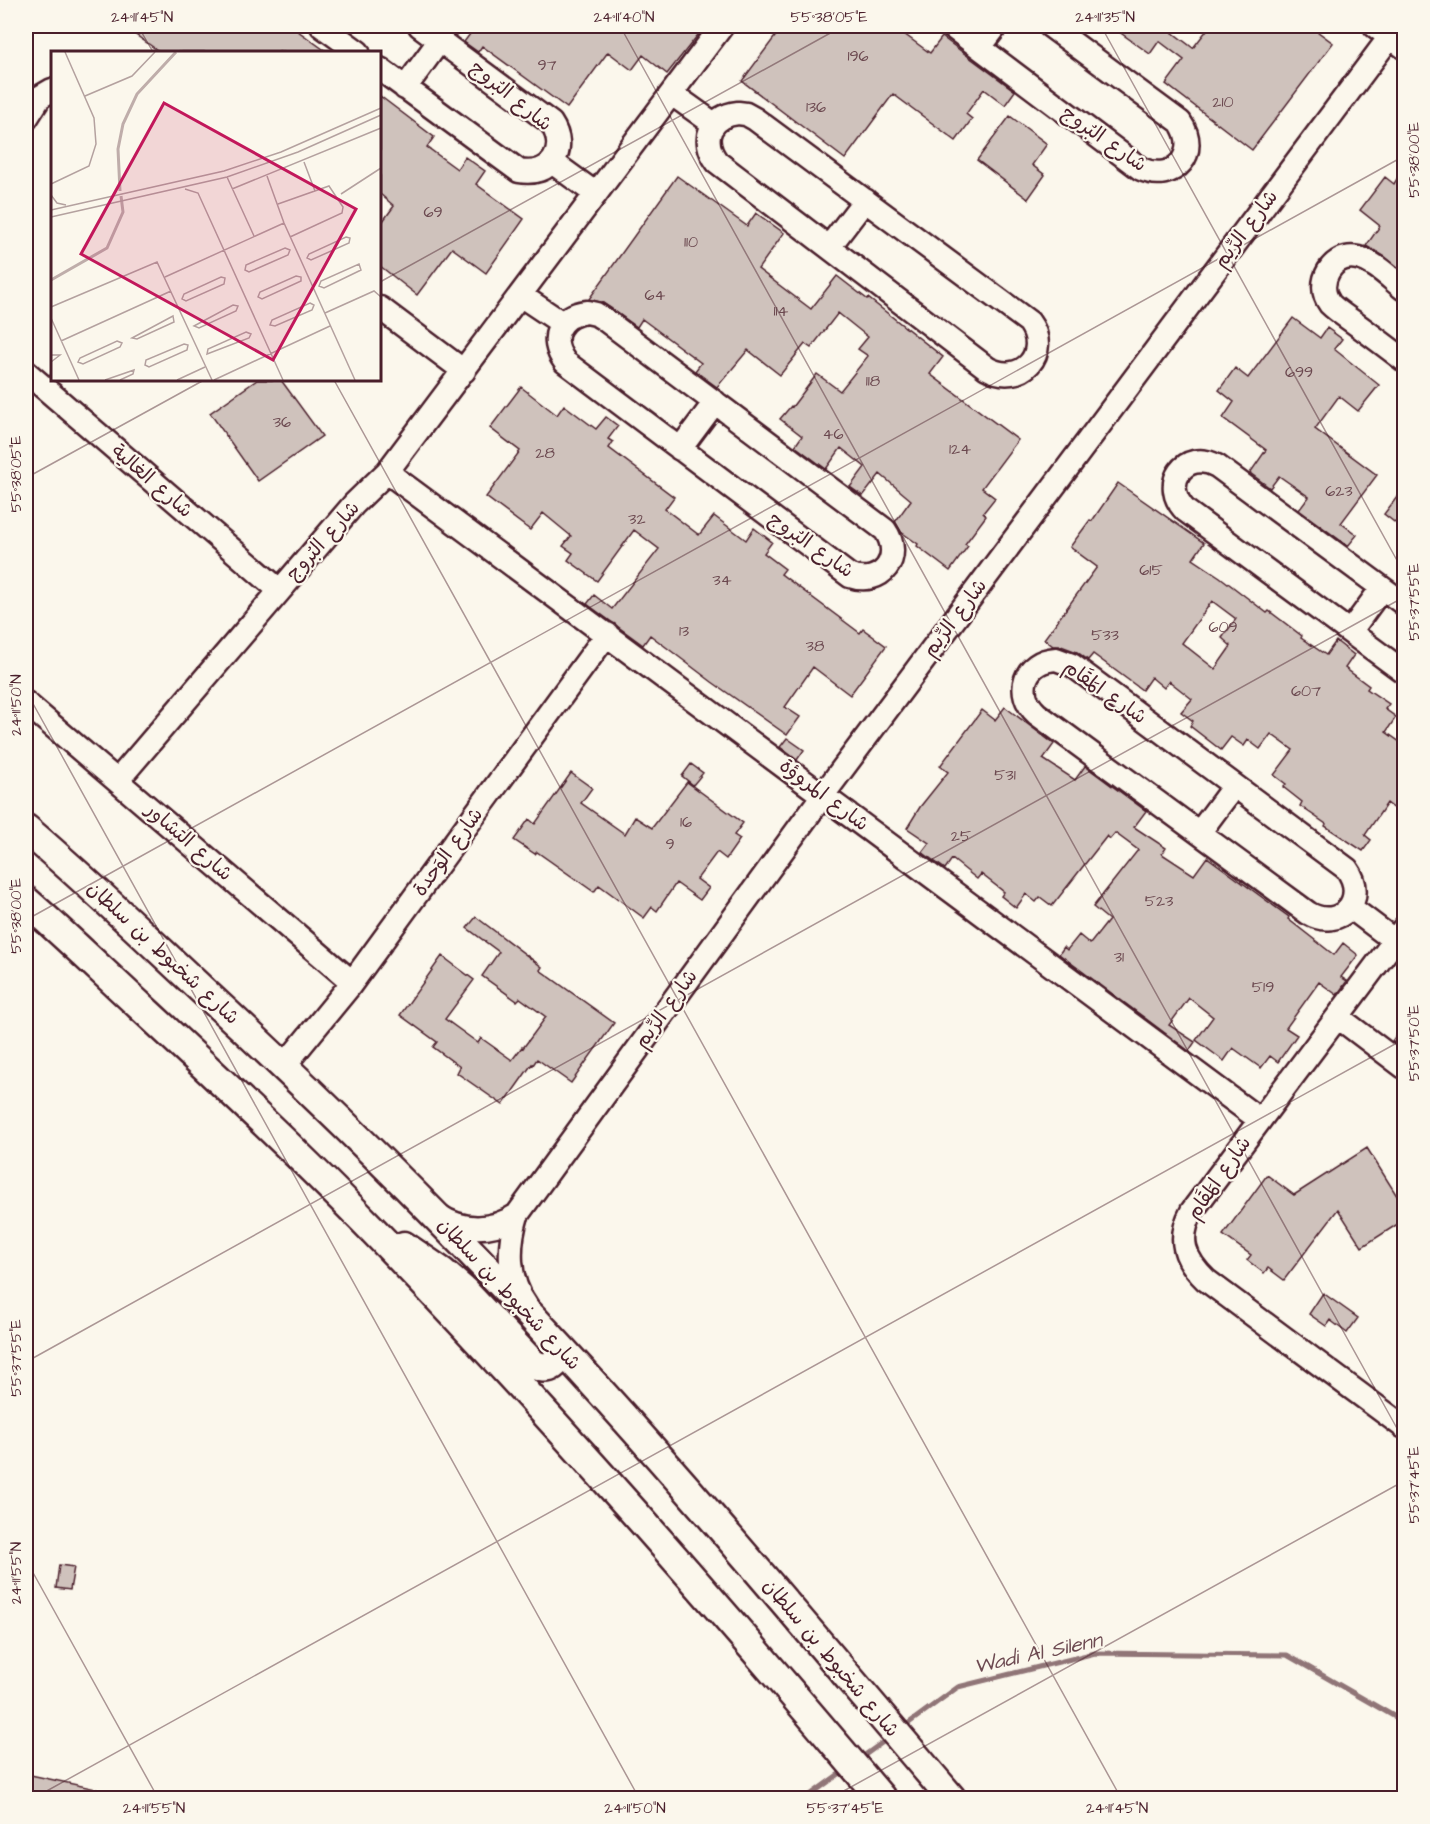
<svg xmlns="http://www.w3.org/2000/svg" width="1430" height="1824" viewBox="0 0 1430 1824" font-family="'Architects Daughter','Playpen Sans Arabic',sans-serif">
  <rect width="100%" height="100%" fill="#fbf7ec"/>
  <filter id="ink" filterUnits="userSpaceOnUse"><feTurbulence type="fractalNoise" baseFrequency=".0167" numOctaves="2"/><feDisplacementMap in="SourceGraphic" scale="12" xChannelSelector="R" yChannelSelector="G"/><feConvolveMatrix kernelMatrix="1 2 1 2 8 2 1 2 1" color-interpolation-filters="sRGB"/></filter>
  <g filter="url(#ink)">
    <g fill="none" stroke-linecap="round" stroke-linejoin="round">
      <path stroke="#907477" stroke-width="5" d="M902,1728L958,1687L1095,1653L1287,1655L1404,1722
        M858,1760L890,1737
        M806,1798L846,1769"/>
    </g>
    <path fill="#cfc2bc" stroke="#4a1f2b" stroke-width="1.5" fill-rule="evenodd" d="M123,26H291L327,52H160Z
      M458,26H705L667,74L643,55L632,70L608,52L567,108L482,46L478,52L464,42L470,34Z
      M791,26H893L930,53L942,37L1015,91L1005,105L984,89L966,114L972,119L956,141L893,94L845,159L742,81L780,30L785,34Z
      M1111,26H1170L1168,29L1193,48L1210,26H1310L1333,43L1252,150L1166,84L1184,60L1159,41L1150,54Z
      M380,96L434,137L427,147L457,169L465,157L485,171L476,184L524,219L486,273L452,248L417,295L380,266V225L394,206L380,194Z
      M1010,116L1047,144L1032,165L1045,175L1028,199L977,160Z
      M1404,167V272L1384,256L1366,246L1380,226L1360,210L1385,177L1394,184Z
      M677,176L747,226L756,213L784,233L758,269L811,309L837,276L867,299L868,298L943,357L930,374L1018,440L982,488L995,498L983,513L986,516L965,544L968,546L950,571L917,546L918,544L901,532L895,522L911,500L880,474L863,496L850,487L865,467L841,448L826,469L795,446L802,436L780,419L791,406L792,407L817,374L840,391L868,356L858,349L868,337L838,313L811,348L805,344L780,375L748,350L717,387L695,371L701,363L642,319L637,327L603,303L589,299Z
      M1293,318L1320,338L1327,328L1342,339L1334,349L1379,385L1358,411L1339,396L1315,429L1377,475L1341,523L1357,535L1348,546L1299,510L1309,497L1279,476L1270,488L1250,473L1266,450L1223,418L1234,402L1219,390L1235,368L1248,378Z
      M257,380H281L322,436L258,481L210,413Z
      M521,387L557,415L564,405L596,429L606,417L618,426L608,439L613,442L609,448L674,497L665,509L699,535L714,516L746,540L754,528L772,542L764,553L785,569L781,574L860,633L863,629L886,646L850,695L813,667L785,707L800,717L787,735L712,682L650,635L643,645L587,604L594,595L612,609L659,549L634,530L597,581L568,560L573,553L563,546L571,536L543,513L530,530L486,497L520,451L490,428Z
      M1118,483L1204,543L1193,559L1220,577L1267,613L1269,611L1302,636L1301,638L1326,655L1336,641L1354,655L1345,668L1369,686L1367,689L1389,704L1385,709L1396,717L1386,732L1404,745V816L1387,803L1365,835L1371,840L1363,851L1325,826L1326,824L1300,806L1302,802L1283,787L1286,784L1274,775L1293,750L1271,734L1260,749L1248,740L1244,746L1231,737L1221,750L1190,726L1193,721L1181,712L1192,699L1169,681L1164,688L1151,677L1142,690L1093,654L1088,660L1077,652L1061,646H1053L1044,639L1097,567L1070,547L1090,520L1092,521ZM1212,601L1236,619L1222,638L1231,646L1215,669L1182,643Z
      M1404,488V518L1398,525L1384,514Z
      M1005,707L1054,744L1043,759L1075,780L1085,766L1146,811L1134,827L1166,848L1162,854L1194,875L1207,857L1289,917L1288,919L1334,955L1343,943L1358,955L1341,977L1347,981L1337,995L1319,982L1286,1028L1297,1035L1278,1062L1270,1056L1261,1068L1233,1048L1224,1061L1196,1040L1213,1017L1189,998L1169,1025L1195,1042L1189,1051L1059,954L1064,947L1067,950L1079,935L1090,944L1109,920L1093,907L1138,850L1115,833L1110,839L1107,836L1052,906L1040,897L1036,902L1026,894L1016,908L1001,896L1004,892L981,874L977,879L952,859L945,869L922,852L929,843L907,828L920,807L948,772L940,766L982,710L995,720Z
      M787,738L804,750L797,760L780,747Z
      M691,764L703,773L693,785L682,776Z
      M571,773L592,788L581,803L625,834L635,817L652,828L687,782L743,823L734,835L740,839L726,859L717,852L697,879L709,888L700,900L676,883L657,911L652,907L644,918L599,885L594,892L537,852L535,854L514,840L529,819L535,824Z
      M476,917L542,967L540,970L614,1023L571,1083L537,1059L533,1065L532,1064L503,1105L457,1073L460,1067L433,1047L437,1042L400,1015L442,956L474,980L445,1019L478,1043L481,1038L512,1060L522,1047L523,1048L546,1017L520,998L517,1001L482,976L499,952L467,928Z
      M1404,1024V1050L1392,1041Z
      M1367,1148L1404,1207V1220L1362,1247L1338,1209L1284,1280L1268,1268L1264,1273L1247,1260L1251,1255L1223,1235L1267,1175L1294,1195Z
      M1323,1293L1358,1318L1347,1333L1330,1320L1326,1326L1309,1314Z
      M59,1565L74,1567L70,1590L56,1588Z
      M26,1774L110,1792L109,1798H26Z"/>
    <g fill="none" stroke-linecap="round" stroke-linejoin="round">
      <g stroke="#4a1f2b" stroke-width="27">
        <path id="minor" d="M322,26L358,52
          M951,26L1141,169C1175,184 1201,152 1180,122L1050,26
          M1375,26L1404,47
          M980,47L996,26
          M380,69L519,171C551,177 569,150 551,123L420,26
          M405,88L440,40
          M672,94L714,124
          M738,113L746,114L755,119L1029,322C1052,353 1021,387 987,368L717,162C700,139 710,116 738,113Z
          M26,119L40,97L52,90
          M552,162L596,194
          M829,247L865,200
          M1404,289C1391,279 1375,262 1358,258C1333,252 1314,283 1330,304C1336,310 1345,316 1352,321C1370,334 1387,347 1404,360
          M520,295L562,323
          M380,308L464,371
          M587,312L596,314L604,319L885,530C904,557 882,587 850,576L565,362C548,339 558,315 587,312Z
          M26,372L279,590
          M680,449L715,402
          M387,472L1260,1120
          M1404,604L1217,466C1185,448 1159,485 1186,511L1404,672
          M1350,632L1382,588
          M1056,659L1072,665L1347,869C1369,899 1340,932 1308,913L1037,714C1014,693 1024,661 1056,659Z
          M26,703L352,982
          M117,781L354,504L387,472L722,26
          M1199,833L1234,786
          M1350,907L1395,941
          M1404,928L1192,1211C1177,1239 1184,1259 1206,1280L1404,1427
          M1338,1017L1404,1067
          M284,1066L348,988L607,634
          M438,1215C462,1232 493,1231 517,1215L823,795L1398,26
          M517,1215C508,1245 507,1279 526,1305"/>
      </g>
      <g stroke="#4a1f2b" stroke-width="33">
        <path id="major" d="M26,829C86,880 142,934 200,988C319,1098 435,1211 544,1330C685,1481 817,1641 951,1798
          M26,901C65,935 102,971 140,1006C218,1078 296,1151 370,1227C548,1410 716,1603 881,1798
          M404,1246L442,1272L464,1291L532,1363C548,1374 562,1364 558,1345"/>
      </g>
      <use href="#minor" stroke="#fbf7ec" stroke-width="22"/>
      <use href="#major" stroke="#fbf7ec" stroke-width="28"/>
    </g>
  </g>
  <path fill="none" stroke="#4a1f2b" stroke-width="1.5" stroke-opacity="0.45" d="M138,26L153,52M620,26L1404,1441M1101,26L1404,573M26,37L46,26M380,282L843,26M334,380L1121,1798M26,478L204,380M26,691L639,1798M26,920L1404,156M26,1362L1404,597M26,1560L158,1798M34,1798L1404,1039M831,1798L1404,1481"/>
  <g text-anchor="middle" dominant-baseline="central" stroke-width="4.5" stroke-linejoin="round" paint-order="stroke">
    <g font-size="16" fill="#6b484f">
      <text x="858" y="56">196</text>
      <text x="547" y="65">97</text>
      <text x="1223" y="102">210</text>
      <text x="816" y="107">136</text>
      <text x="433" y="212">69</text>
      <text x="691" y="242">110</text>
      <text x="655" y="295">64</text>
      <text x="781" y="311">114</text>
      <text x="1299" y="372">699</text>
      <text x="873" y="381">118</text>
      <text x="282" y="422">36</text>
      <text x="833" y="434">46</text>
      <text x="960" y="449">124</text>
      <text x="545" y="453">28</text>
      <text x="1339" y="491">623</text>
      <text x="637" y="519">32</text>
      <text x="1151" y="570">615</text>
      <text x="722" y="580">34</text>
      <text x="1223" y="627">609</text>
      <text x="684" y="631">13</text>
      <text x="1105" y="635">533</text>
      <text x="815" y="646">38</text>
      <text x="1306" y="691">607</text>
      <text x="1005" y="775">531</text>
      <text x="686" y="822">16</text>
      <text x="961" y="836">25</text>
      <text x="670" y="844">9</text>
      <text x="1159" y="901">523</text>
      <text x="1119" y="957">31</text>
      <text x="1263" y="987">519</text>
    </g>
    <g font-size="20" fill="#4a1f2b" stroke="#fbf7ec">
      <text transform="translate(511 96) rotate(39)">شارع البُروج</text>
      <text transform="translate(1104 139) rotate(35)">شارع البُروج</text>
      <text transform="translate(1246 229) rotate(-53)">شارع الرِّيم</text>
      <text transform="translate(152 481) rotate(41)">شارع الغالية</text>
      <text transform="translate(323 541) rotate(-48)">شارع البُروج</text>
      <text transform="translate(811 545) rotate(35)">شارع البُروج</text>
      <text transform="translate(955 618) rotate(-53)">شارع الرِّيم</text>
      <text transform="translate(1105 692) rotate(35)">شارع المَقَام</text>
      <text transform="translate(824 795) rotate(37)">شارع المروؤة</text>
      <text transform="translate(189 842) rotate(41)">شارع التشاور</text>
      <text transform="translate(448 852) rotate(-54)">شارع الوَحدة</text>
      <text transform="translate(163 953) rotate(43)">شارع شخبوط بن سلطان</text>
      <text transform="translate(666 1009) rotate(-54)">شارع الرِّيم</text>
      <text transform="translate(1219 1178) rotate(-55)">شارع المَقَام</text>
      <text transform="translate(509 1294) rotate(47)">شارع شخبوط بن سلطان</text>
      <text transform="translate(831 1658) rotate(50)">شارع شخبوط بن سلطان</text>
    </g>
    <g font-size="21" font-style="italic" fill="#6d4a51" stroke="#fbf7ec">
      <text transform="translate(1038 1653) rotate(-12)">Wadi Al Silenn</text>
    </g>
  </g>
  <g transform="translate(51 51)">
    <rect width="330" height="330" fill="#fbf7ec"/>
    <path fill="none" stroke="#bfadaa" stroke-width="3" d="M69,140L67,98L72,73L86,43L125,1M0,229L56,197L72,161L70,145"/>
    <path fill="none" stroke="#b4a19f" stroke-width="1.5" d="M34,45L81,25L104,1M253,111L264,140M216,125L233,172L304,329M176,126L203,185M0,133L38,115L45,93L43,67L14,1M134,138L147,142L232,329M181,138L330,77M290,143L330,117M0,144L6,152L15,154M227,153L278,135L292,156L291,162L239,186M0,159L173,120L230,101L330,57M0,166L176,126L247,101L330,64M295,186L299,187L298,192L260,209L256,207L258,203ZM234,197L239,199L237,204L198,221L194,219L195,214ZM308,213L310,219L273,237L268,235L270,230ZM245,225L250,226V230L211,248L207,246L209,241ZM114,226L233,172M170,226L174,227L173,233L135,250L131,248L133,243ZM259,252L263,254L261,259L224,275L219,274L221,269ZM182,254L187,255L185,260L148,277L143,275ZM0,256L106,211L161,329M274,262L323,240L330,246M122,265L123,271L86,288L81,287ZM0,267L28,329M195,281L200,283L198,287L156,303L157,298ZM10,290L120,240M66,290L71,292L69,296L32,313L27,311L29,307ZM133,293L137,294L136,299L98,316L94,314L95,309ZM0,304H9L0,311M54,329L83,319L82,323L69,329M126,329L154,316M163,329L279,275"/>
    <path fill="#c2185b" fill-opacity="0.15" stroke="#c2185b" stroke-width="3" d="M113,52L305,158L222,309L30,203Z"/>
    <rect width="330" height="330" fill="none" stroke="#4a1f2b" stroke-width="3"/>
  </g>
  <rect width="1430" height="1824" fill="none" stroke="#fbf7ec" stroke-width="66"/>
  <rect x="33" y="33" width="1364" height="1758" fill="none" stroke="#4a1f2b" stroke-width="2"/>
  <g font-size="15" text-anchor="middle" fill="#4a1f2b">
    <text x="142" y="22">24°11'45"N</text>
    <text x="624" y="22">24°11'40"N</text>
    <text x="829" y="22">55°38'05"E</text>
    <text x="1105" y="22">24°11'35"N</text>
    <text transform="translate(1414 160) rotate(-90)" y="5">55°38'00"E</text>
    <text transform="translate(16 474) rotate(-90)" y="5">55°38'05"E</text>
    <text transform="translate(1414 602) rotate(-90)" y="5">55°37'55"E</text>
    <text transform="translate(16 705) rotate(-90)" y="5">24°11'50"N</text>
    <text transform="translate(16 916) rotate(-90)" y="5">55°38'00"E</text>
    <text transform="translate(1414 1043) rotate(-90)" y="5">55°37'50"E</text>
    <text transform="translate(16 1358) rotate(-90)" y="5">55°37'55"E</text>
    <text transform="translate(1414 1485) rotate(-90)" y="5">55°37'45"E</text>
    <text transform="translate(16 1573) rotate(-90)" y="5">24°11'55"N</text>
    <text x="154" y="1813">24°11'55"N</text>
    <text x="635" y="1813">24°11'50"N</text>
    <text x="845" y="1813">55°37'45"E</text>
    <text x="1117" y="1813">24°11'45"N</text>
  </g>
</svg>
